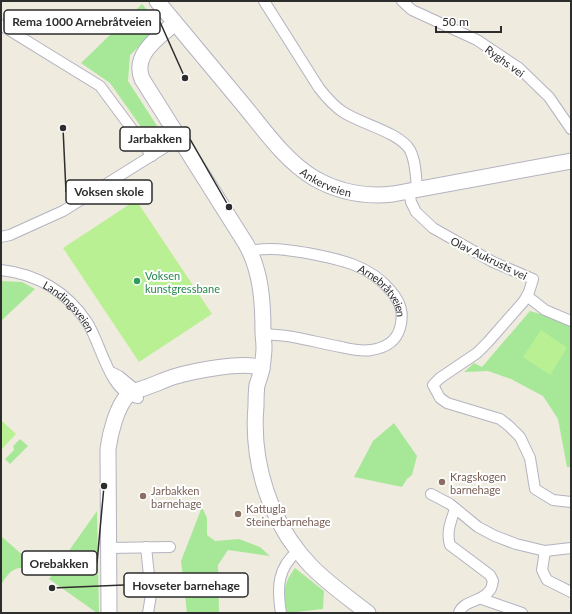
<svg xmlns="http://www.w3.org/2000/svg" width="572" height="614" viewBox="0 0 572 614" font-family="Lato,sans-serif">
  <rect width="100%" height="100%" fill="#efebdf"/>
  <path fill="#a7e898" d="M142,4L156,20L151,35L130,55L128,81L161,132L151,141L110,83L81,63Z
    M1,281L22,282L35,289L1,321Z
    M530,311L571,323V467H567L558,419L543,396L511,379L488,371L464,372L474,363L482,367Z
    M394,423L417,456L412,475L407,479L402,487L354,477L373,441Z
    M20,439L28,446L10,464L5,459L14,450L13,446Z
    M202,507L207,518V535L215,541L239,539L260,547L270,556L228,550L218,565L219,613H187L181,561Z
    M97,511L99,613H97L49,579Z
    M1,536L35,566C15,568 12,567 1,585Z
    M295,568L324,591L323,609L287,613C284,591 282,586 295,568Z"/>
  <path fill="#baf094" d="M136,200L212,314L139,362L63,248Z
    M541,330L567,348L550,375L523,357Z
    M1,420L16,434L1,450Z"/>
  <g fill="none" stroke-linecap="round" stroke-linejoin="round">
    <g stroke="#b3b3c1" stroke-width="12">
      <g id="street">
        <path d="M264,1L319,88C326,97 334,106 343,112C361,124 399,132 410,150C416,162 416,177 417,190"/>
        <path d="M402,1L412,10L477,40L519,68L549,97L571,129"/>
        <path d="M1,25L100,86L152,156"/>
        <path d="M409,191L411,202L416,212L433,228L493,262L533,279L529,292L524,301L488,342L477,353L440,378L433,385L440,398L447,403L500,419L509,426L520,437L530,458L535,489L553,500L571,502"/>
        <path d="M1,237L10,235L63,211L180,138"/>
        <path id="s1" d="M250,251C270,247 288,250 307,253C339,259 370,265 391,291C401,303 404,313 400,328C396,342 385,348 371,350C361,352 350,349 341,347C325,344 309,340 293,337C283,335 273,335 263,334"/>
        <path id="s2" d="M1,270C37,274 67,292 87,322C101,343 109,393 138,398L136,390L119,376L111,372"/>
        <path d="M527,296L545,310L571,321"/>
        <path d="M431,494L450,504L478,527L495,536L516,544L545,551L571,548"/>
        <path d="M455,509C451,521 446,532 450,545L490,575L493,581C492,584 492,588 490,590C483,602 463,600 459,613"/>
        <path d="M146,547L151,595L148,613"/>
        <path d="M109,548L170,547"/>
        <path d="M545,551L542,570L547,580L571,592"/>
        <path d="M482,599L522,613"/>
        <path d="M281,613C277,588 277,568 298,551"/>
      </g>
    </g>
    <g stroke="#b3b3c1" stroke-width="17">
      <g id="secondary">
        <path id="s3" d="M157,1C185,35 213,68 241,102C263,128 284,160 314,178C338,192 366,197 393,194L571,161"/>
        <path d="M175,23C159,37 132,54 142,79L246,244C261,271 263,301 263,332C263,337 264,342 264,347C264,354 263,361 262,368C261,374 259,379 257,385C256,392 256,399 256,406C251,463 270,523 310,565C327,583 349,598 368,613"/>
        <path d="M109,613L108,449C110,433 117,406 128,395C134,390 140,390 147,387C156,384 164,380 173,377C189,372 250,359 262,369"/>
      </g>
    </g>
    <use href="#street" stroke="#fff" stroke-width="10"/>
    <use href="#secondary" stroke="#fff" stroke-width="15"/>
  </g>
  <circle fill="#2e9e5b" stroke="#fff" stroke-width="1.5" cx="137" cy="281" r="4"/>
  <g fill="#8d6e63" stroke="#fff" stroke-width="1.5">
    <circle cx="442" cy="482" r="4"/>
    <circle cx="143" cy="496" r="4"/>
    <circle cx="238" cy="514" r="4"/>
  </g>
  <g text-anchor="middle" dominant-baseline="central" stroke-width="4" stroke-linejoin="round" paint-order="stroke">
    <g font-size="11" fill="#2d2d2d" stroke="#fff">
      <text transform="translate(505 61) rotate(36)">Ryghs vei</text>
      <text stroke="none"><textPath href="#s3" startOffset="250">Ankerveien</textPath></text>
      <text transform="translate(489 258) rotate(26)">Olav Aukrusts vei</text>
      <text stroke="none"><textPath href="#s1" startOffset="146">Arnebråtveien</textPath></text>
      <text stroke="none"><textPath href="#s2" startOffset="80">Landingsveien</textPath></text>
    </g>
    <g font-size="11" fill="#27864d" stroke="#fff" text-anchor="start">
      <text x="145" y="275">Voksen<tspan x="145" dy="13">kunstgressbane</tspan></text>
    </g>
    <g font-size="11" fill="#785e54" stroke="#fff" text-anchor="start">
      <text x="450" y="476">Kragskogen<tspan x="450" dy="13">barnehage</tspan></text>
      <text x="151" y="490">Jarbakken<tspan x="151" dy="13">barnehage</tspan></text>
      <text x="246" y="508">Kattugla<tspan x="246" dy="13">Steinerbarnehage</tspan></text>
    </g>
  </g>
  <path fill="none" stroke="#2d2d2d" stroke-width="1.5" d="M185 78L160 22M229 207L190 139M63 128L66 192M104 486L97 563M52 588L124 585"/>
  <g fill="#2d2d2d" stroke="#fff" stroke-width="1.5">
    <circle cx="185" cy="78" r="4"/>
    <circle cx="229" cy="207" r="4"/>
    <circle cx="63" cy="128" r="4"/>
    <circle cx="104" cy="486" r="4"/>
    <circle cx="52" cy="588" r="4"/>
  </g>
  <g fill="#fff" stroke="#2d2d2d" stroke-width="1.5">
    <rect x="4" y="10" width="156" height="24" rx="4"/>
    <rect x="120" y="127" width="70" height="24" rx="4"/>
    <rect x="66" y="180" width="86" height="24" rx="4"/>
    <rect x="22" y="551" width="75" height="24" rx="4"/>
    <rect x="124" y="573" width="124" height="24" rx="4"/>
  </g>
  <g font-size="12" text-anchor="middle" font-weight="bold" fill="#2d2d2d">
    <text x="82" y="26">Rema 1000 Arnebråtveien</text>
    <text x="155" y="143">Jarbakken</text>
    <text x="109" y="196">Voksen skole</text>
    <text x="59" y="568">Orebakken</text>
    <text x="186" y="590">Hovseter barnehage</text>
  </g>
  <rect width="572" height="614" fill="none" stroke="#2d2d2d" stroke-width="4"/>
  <path d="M436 26v6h65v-6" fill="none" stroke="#2d2d2d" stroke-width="2"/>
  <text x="442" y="26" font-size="12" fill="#2d2d2d" stroke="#ffffff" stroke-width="3" paint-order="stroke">50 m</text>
</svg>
